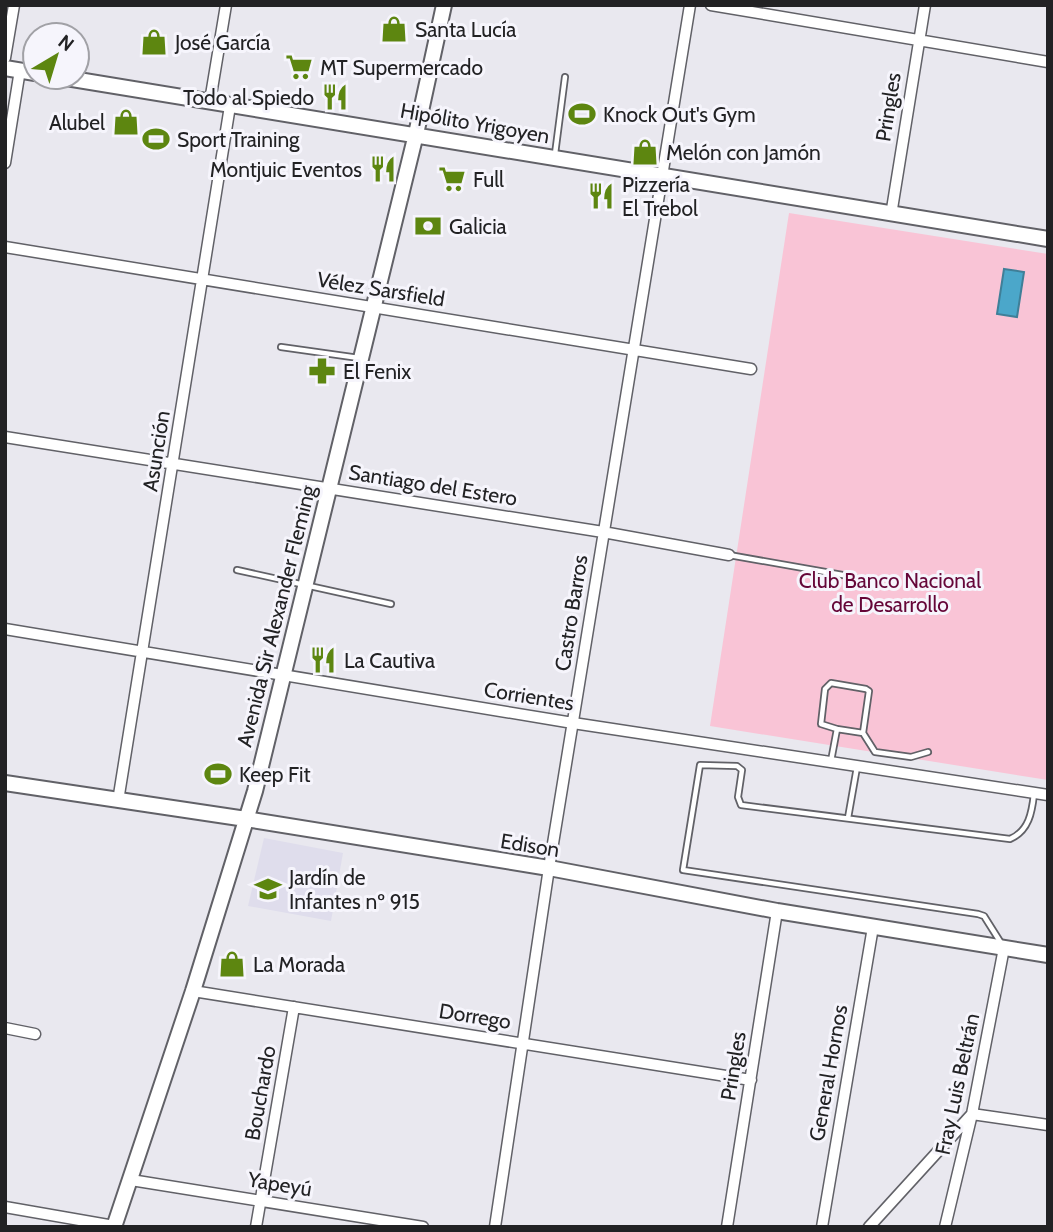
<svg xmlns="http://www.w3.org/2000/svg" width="1053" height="1232" viewBox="0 0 1053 1232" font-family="Cabin,sans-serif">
  <rect width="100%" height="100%" fill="#e9e8ef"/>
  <path fill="#dfddec" d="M264,838L343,853L331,921L248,906Z"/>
  <path fill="#f9c4d6" d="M789,213L1048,254V780L710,726Z"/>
  <path fill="#4ba7ca" stroke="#3f7f98" stroke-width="2" d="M1004,269L1024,272L1017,317L997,314Z"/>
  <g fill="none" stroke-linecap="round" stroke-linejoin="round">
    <g stroke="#616167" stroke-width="8">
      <path id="lane" d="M555,154L565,77
        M281,347L359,358
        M729,555L854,577
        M237,570L391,604
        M837,729L863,733
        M831,761L837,729L821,724L825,689L831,683L866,689L869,691L863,733L875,752L911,757L928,752
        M848,818L857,767
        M1001,943L984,916L978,914L683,870L700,765L737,766L742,770L738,797L741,805L1010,839C1029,831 1032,812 1034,794"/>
    </g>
    <g stroke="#616167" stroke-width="13">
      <path id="street" d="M711,5L1048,62
        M5,58L14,5
        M210,101L226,5
        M5,163L20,70
        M891,215L925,5
        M5,247L751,369
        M5,437L603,532L729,555
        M5,629L573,723L1048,795
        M118,801L230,106
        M193,991L751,1080
        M5,1028L35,1034
        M131,1180L423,1227
        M5,1207L114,1226
        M256,1227L294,1007
        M495,1227L549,868L690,5
        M727,1227L777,911
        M822,1227L873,927
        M869,1227L972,1114L1048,1125
        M945,1227L972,1114L1004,948"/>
    </g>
    <g stroke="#616167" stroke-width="18">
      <path id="secondary" d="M5,68L35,73
        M60,77L1048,239
        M5,783L246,819L549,868L777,911L1048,955
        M114,1227L193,991L255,791L416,134L444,5"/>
    </g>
    <use href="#lane" stroke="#fff" stroke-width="4.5"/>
    <use href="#street" stroke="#fff" stroke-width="10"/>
    <use href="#secondary" stroke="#fff" stroke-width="14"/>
  </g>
  <defs>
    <g id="shop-bare" transform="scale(2.1)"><path d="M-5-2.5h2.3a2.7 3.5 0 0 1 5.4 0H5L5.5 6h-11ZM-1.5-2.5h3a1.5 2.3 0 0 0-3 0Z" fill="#5d8610" stroke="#f6f5fc" stroke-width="2.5" paint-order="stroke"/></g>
    <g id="supermarket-bare" transform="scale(2.1)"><path d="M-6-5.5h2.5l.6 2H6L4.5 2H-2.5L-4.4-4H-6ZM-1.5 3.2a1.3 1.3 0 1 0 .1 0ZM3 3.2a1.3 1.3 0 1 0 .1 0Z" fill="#5d8610" stroke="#f6f5fc" stroke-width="2.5" paint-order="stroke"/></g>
    <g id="restaurant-bare" transform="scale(2.1)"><path d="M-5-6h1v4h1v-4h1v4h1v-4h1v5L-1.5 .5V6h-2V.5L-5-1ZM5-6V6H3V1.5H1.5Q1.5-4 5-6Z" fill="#5d8610" stroke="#f6f5fc" stroke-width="2.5" paint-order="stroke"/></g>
    <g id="stadium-bare" transform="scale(2.1)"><path d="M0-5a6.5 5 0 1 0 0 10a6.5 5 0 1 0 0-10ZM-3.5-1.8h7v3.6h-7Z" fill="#5d8610" stroke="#f6f5fc" stroke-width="2.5" paint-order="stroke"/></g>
    <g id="bank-bare" transform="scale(2.1)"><path d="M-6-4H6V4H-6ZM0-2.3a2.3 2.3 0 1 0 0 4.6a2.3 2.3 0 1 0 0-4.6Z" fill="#5d8610" stroke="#f6f5fc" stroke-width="2.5" paint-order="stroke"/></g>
    <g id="pharmacy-bare" transform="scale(2.1)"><path d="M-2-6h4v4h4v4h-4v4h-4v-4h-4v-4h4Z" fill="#5d8610" stroke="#f6f5fc" stroke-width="2.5" paint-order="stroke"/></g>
    <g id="school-bare" transform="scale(2.1)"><path d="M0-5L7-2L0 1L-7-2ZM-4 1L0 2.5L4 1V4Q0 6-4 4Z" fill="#5d8610" stroke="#f6f5fc" stroke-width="2.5" paint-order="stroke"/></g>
  </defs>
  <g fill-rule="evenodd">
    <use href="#shop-bare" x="394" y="29"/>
    <use href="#shop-bare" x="154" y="42"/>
    <use href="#supermarket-bare" x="299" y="67"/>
    <use href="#restaurant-bare" x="335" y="97"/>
    <use href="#stadium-bare" x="582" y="114"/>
    <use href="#shop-bare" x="126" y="122"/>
    <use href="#stadium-bare" x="156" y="139"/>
    <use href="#shop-bare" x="645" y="152"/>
    <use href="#restaurant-bare" x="383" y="169"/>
    <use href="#supermarket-bare" x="452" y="179"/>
    <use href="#restaurant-bare" x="601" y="196"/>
    <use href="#bank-bare" x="428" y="226"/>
    <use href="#pharmacy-bare" x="322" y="371"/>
    <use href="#restaurant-bare" x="323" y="660"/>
    <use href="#stadium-bare" x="218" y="774"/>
    <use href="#school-bare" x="268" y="889"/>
    <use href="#shop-bare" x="232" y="964"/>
  </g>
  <g text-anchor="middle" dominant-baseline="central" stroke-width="6" stroke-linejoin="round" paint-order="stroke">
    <g font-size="21" fill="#222224" stroke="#f6f5fc" text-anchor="start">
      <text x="415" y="29">Santa Lucía</text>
      <text x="175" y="42">José García</text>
      <text x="320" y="67">MT Supermercado</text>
      <text x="314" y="97" text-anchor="end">Todo al Spiedo</text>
      <text x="603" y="114">Knock Out's Gym</text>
      <text x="105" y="122" text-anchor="end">Alubel</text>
      <text x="177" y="139">Sport Training</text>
      <text x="666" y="152">Melón con Jamón</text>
      <text x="362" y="169" text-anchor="end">Montjuic Eventos</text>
      <text x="473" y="179">Full</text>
      <text x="622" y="184">Pizzería<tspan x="622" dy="24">El Trebol</tspan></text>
      <text x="449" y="226">Galicia</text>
      <text x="343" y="371">El Fenix</text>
      <text x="344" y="660">La Cautiva</text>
      <text x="239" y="774">Keep Fit</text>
      <text x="289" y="877">Jardín de<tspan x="289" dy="24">Infantes nº 915</tspan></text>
      <text x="253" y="964">La Morada</text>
    </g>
    <g font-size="21" fill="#222224" stroke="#f6f5fc">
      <text transform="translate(888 107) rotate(-81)">Pringles</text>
      <text transform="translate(475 123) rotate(10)">Hipólito Yrigoyen</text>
      <text transform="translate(381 289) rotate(9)">Vélez Sarsfield</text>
      <text transform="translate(156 451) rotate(-81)">Asunción</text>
      <text transform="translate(433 485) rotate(9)">Santiago del Estero</text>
      <text transform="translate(571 613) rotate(-81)">Castro Barros</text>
      <text transform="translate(276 616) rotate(-76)">Avenida Sir Alexander Fleming</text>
      <text transform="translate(529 696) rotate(9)">Corrientes</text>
      <text transform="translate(530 845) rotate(9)">Edison</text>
      <text transform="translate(475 1016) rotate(9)">Dorrego</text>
      <text transform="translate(733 1066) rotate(-81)">Pringles</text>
      <text transform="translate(828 1073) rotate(-80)">General Hornos</text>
      <text transform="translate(957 1084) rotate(-78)">Fray Luis Beltrán</text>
      <text transform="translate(260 1093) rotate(-80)">Bouchardo</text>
      <text transform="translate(280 1184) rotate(9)">Yapeyú</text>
    </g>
    <g font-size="21" fill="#650638" stroke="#f6f5fc">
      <text x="890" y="580">Club Banco Nacional<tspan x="890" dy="24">de Desarrollo</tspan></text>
    </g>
  </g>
  <rect width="1053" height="1232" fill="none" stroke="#222224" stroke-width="14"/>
  <g transform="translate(56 56) rotate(38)"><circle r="33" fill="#f6f5fc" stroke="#a1a1a6" stroke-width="2"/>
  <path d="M0-5L12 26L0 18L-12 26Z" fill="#5d8610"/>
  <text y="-10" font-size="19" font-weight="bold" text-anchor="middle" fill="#222224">N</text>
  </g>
</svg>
